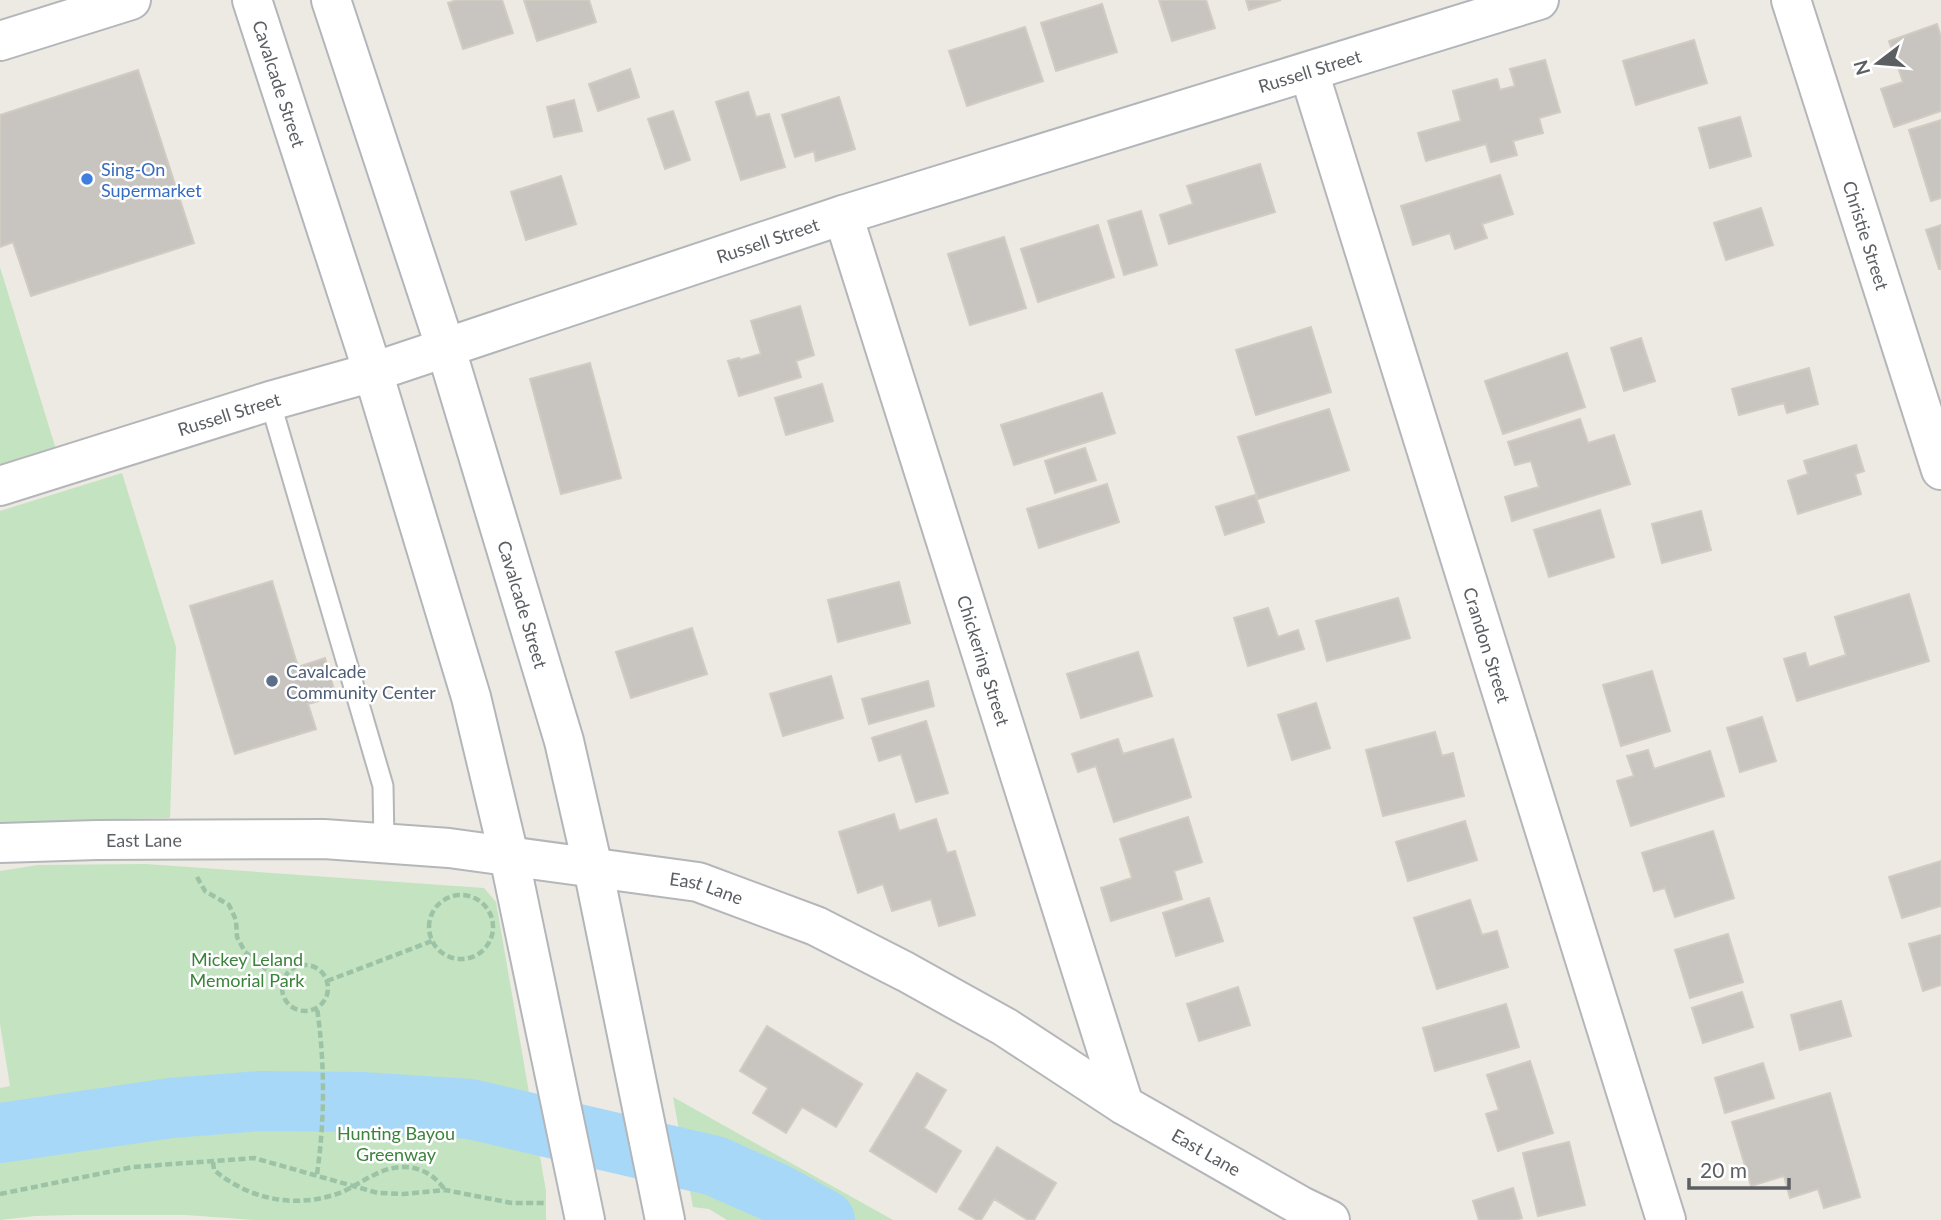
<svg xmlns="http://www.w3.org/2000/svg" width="1941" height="1220" viewBox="0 0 1941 1220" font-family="Lato,sans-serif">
  <rect width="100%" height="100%" fill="#edeae3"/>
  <path fill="#c3e3c1" d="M0,267L58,456L0,476Z
    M122,473L176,647L170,818L76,820L0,828V511Z
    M146,864L484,888L496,902L546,1191V1220H254L186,1215H71L35,1216L0,1220V1088L10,1086L0,1024V871L38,865Z
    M673,1097L893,1220H727L709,1209L693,1207Z"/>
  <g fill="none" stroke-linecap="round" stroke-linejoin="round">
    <path stroke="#a8d8f8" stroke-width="60" d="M0,1133L171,1108L260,1101L361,1102L470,1109L715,1166L776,1193L825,1220"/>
  </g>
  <path fill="#c8c5c0" stroke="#d1ccc2" stroke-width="2" d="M457,0H502L513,33L463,49L448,3Z
    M524,0H589L596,22L537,41Z
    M1159,0H1206L1215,28L1172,41Z
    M1246,0H1281L1249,10Z
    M1102,4L1117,52L1056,71L1041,23Z
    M1937,24L1941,37V111L1894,127L1881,89L1903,82L1889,41Z
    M1025,27L1043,81L967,106L949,51Z
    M1694,40L1707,83L1636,105L1623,61Z
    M1545,60L1560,112L1539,118L1543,133L1513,141L1517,155L1491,162L1486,144L1426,161L1418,133L1461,121L1453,91L1497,79L1500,90L1515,86L1510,69Z
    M630,69L639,97L598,111L589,84Z
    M138,70L194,243L31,296L13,242L0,247V115Z
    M748,92L756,117L769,114L785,167L741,180L716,102Z
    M839,97L855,149L816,161L814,151L795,157L782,115Z
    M574,100L582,131L554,137L547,107Z
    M673,111L690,160L665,169L648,119Z
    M1740,117L1751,156L1710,168L1699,128Z
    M1941,120V198L1931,201L1909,130Z
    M1260,164L1275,212L1169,244L1160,215L1193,204L1187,186Z
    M1500,175L1513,214L1482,224L1487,238L1455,249L1450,233L1413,245L1401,206Z
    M561,176L576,224L526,240L511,192Z
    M1761,208L1773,245L1726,260L1714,223Z
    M1141,211L1157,265L1124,275L1108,221Z
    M1098,225L1114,277L1038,302L1021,249Z
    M1941,225V269H1939L1926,230Z
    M1004,237L1026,308L970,325L948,254Z
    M800,306L814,355L796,361L801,377L739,396L728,361L739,358L740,360L761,354L751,321Z
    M1311,327L1331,392L1256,415L1236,350Z
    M1641,338L1655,381L1624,391L1611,348Z
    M1567,353L1585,407L1503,434L1485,381Z
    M590,363L621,478L561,494L530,379Z
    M1809,368L1818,404L1787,413L1784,403L1739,415L1732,389Z
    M822,384L833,421L786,435L775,398Z
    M1102,393L1115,433L1014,465L1001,425Z
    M1329,409L1349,470L1258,499L1238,437Z
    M1580,419L1588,443L1614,435L1630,484L1512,521L1505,497L1539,487L1531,461L1515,465L1508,442Z
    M1856,445L1864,471L1855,474L1861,494L1798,514L1788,481L1808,474L1804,461Z
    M1085,448L1096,480L1055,493L1045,461Z
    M1107,484L1119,522L1039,548L1027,509Z
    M1255,495L1264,522L1225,535L1216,507Z
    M1600,510L1614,557L1549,577L1534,530Z
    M1701,511L1711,550L1662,563L1652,524Z
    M272,581L298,667L325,658L336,696L308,704L316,729L235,754L190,606Z
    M899,582L910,623L838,642L828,600Z
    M1909,594L1929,661L1797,701L1784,659L1805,653L1809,667L1846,655L1835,617Z
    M1398,598L1410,638L1327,661L1316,621Z
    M1268,608L1278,637L1298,630L1304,649L1248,666L1234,618Z
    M692,628L707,674L631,698L616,652Z
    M1138,652L1152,696L1081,718L1067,674Z
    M1652,671L1670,731L1621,746L1603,685Z
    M831,676L843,718L783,736L770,694Z
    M928,681L934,706L869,724L862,699Z
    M1316,703L1330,748L1292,760L1278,715Z
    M1762,717L1776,761L1740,772L1727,728Z
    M926,721L948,793L916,802L901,754L879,761L872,738Z
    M1435,732L1442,756L1453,753L1464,796L1383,816L1366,750Z
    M1118,739L1123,754L1173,739L1191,797L1114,822L1096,766L1078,772L1072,754Z
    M1648,750L1654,769L1710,751L1724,796L1631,826L1617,781L1634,776L1627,756Z
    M894,814L899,831L936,819L947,853L955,851L975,915L939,926L931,899L892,911L883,884L858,893L839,832Z
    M1188,817L1202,862L1174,871L1182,899L1111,921L1101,888L1132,878L1120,839Z
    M1465,821L1477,860L1408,881L1396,842Z
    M1713,831L1734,898L1675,917L1665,888L1654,891L1642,853Z
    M1941,861V906L1902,918L1889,877Z
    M1209,898L1223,941L1176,956L1163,913Z
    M1470,900L1482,935L1497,931L1508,967L1437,989L1414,918Z
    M1728,934L1743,982L1690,998L1675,950Z
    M1941,935V985L1923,991L1909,944Z
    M1238,987L1250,1025L1199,1041L1187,1004Z
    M1742,992L1753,1027L1703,1043L1692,1008Z
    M1841,1001L1851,1036L1800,1050L1791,1015Z
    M1506,1004L1519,1047L1435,1071L1423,1028Z
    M767,1026L862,1084L836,1127L802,1107L786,1133L753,1113L768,1088L740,1071Z
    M1530,1061L1553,1133L1498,1151L1486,1114L1499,1110L1487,1075Z
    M1763,1063L1774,1098L1725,1113L1715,1078Z
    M917,1073L946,1090L924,1128L961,1151L936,1192L870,1151Z
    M1830,1093L1860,1197L1824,1208L1818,1189L1790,1198L1784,1176L1751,1186L1732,1122Z
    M1569,1142L1585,1205L1538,1216L1523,1153Z
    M997,1147L1056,1183L1034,1220H1028L994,1199L981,1220H977L959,1209Z
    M1513,1188L1522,1218L1516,1220H1479L1473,1201Z"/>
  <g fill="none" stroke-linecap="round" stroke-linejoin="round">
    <g stroke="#b4b6b9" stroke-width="23">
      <path id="lane" d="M270,401L383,786L384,843"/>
    </g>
    <g stroke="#b4b6b9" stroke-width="42">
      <g id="street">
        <path id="s1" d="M1791,0L1941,470"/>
        <path d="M0,41L131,0"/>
        <path id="s2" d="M1309,72L1666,1220"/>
        <path id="s3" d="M843,215L1124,1105"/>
        <path id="s4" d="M0,486L270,401L373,372"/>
        <path id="s5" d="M0,843L97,840L324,839L449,848L698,882L816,926L906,972L1005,1027L1124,1105L1301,1206L1330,1220"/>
      </g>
    </g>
    <g stroke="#b2b6ba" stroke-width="42">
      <g id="secondary">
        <path id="s6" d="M252,0L373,372L471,697L509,856L585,1220"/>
        <path id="s7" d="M331,0L446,349L564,741L593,868L665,1220"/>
        <path id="s8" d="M373,372L843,215L1539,0"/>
      </g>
    </g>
    <path stroke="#9cc3a5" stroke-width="4.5" stroke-dasharray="7 3.5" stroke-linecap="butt" d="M197,877L205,891L229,905L236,920L237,937L245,952L282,982
      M429 927a32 32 0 1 1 64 0a32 32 0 1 1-64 0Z
      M282 988a23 23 0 1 1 46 0a23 23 0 1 1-46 0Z
      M327,981L432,941
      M213,1162L214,1170C246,1197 289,1208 330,1196C347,1192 359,1182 374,1175C400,1161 428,1165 445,1190
      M317,1174C325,1119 325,1063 317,1008
      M0,1194L133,1167L254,1158L378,1193L404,1194L445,1190L512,1203H546"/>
    <use href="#lane" stroke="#fff" stroke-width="19"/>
    <use href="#street" stroke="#fff" stroke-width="38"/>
    <use href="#secondary" stroke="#fff" stroke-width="38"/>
  </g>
  <circle fill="#3f7fe0" stroke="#fff" stroke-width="2.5" cx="87" cy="179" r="7"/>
  <circle fill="#5c6f8a" stroke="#fff" stroke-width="2.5" cx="272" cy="681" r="7"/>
  <g text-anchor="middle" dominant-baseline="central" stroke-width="5" stroke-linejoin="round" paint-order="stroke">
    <g font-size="18" fill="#5b5f63" stroke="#fff">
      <text stroke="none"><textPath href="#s8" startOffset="984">Russell Street</textPath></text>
      <text stroke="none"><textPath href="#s6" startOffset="88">Cavalcade Street</textPath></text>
      <text stroke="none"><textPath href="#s1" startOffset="247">Christie Street</textPath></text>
      <text stroke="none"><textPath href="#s8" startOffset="416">Russell Street</textPath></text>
      <text stroke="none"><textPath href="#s4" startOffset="240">Russell Street</textPath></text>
      <text stroke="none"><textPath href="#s7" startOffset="634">Cavalcade Street</textPath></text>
      <text stroke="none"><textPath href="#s2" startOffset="600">Crandon Street</textPath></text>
      <text stroke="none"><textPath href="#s3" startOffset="467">Chickering Street</textPath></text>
      <text stroke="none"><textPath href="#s5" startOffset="144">East Lane</textPath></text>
      <text stroke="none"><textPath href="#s5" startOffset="710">East Lane</textPath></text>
      <text stroke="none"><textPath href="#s5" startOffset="1278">East Lane</textPath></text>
    </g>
    <g font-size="18" fill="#366cbe" stroke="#fff" text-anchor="start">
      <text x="101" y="169">Sing-On<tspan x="101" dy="21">Supermarket</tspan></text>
    </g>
    <g font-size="18" fill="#4e5e75" stroke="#fff" text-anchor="start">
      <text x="286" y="671">Cavalcade<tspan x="286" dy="21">Community Center</tspan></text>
    </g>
    <g font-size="18" fill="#3b823c" stroke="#fff">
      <text x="247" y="959">Mickey Leland<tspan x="247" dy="21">Memorial Park</tspan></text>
      <text x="396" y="1133">Hunting Bayou<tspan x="396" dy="21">Greenway</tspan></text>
    </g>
  </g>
  <g transform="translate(1878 63) rotate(254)" stroke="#ffffff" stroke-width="5" paint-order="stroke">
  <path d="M0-5L12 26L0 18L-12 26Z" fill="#5b5f63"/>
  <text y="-10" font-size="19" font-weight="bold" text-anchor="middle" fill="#5b5f63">N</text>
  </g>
  <path d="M1689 1178v10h100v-10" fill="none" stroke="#5b5f63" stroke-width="3.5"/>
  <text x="1700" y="1178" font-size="21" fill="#5b5f63" stroke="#ffffff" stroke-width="5" paint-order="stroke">20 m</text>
</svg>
